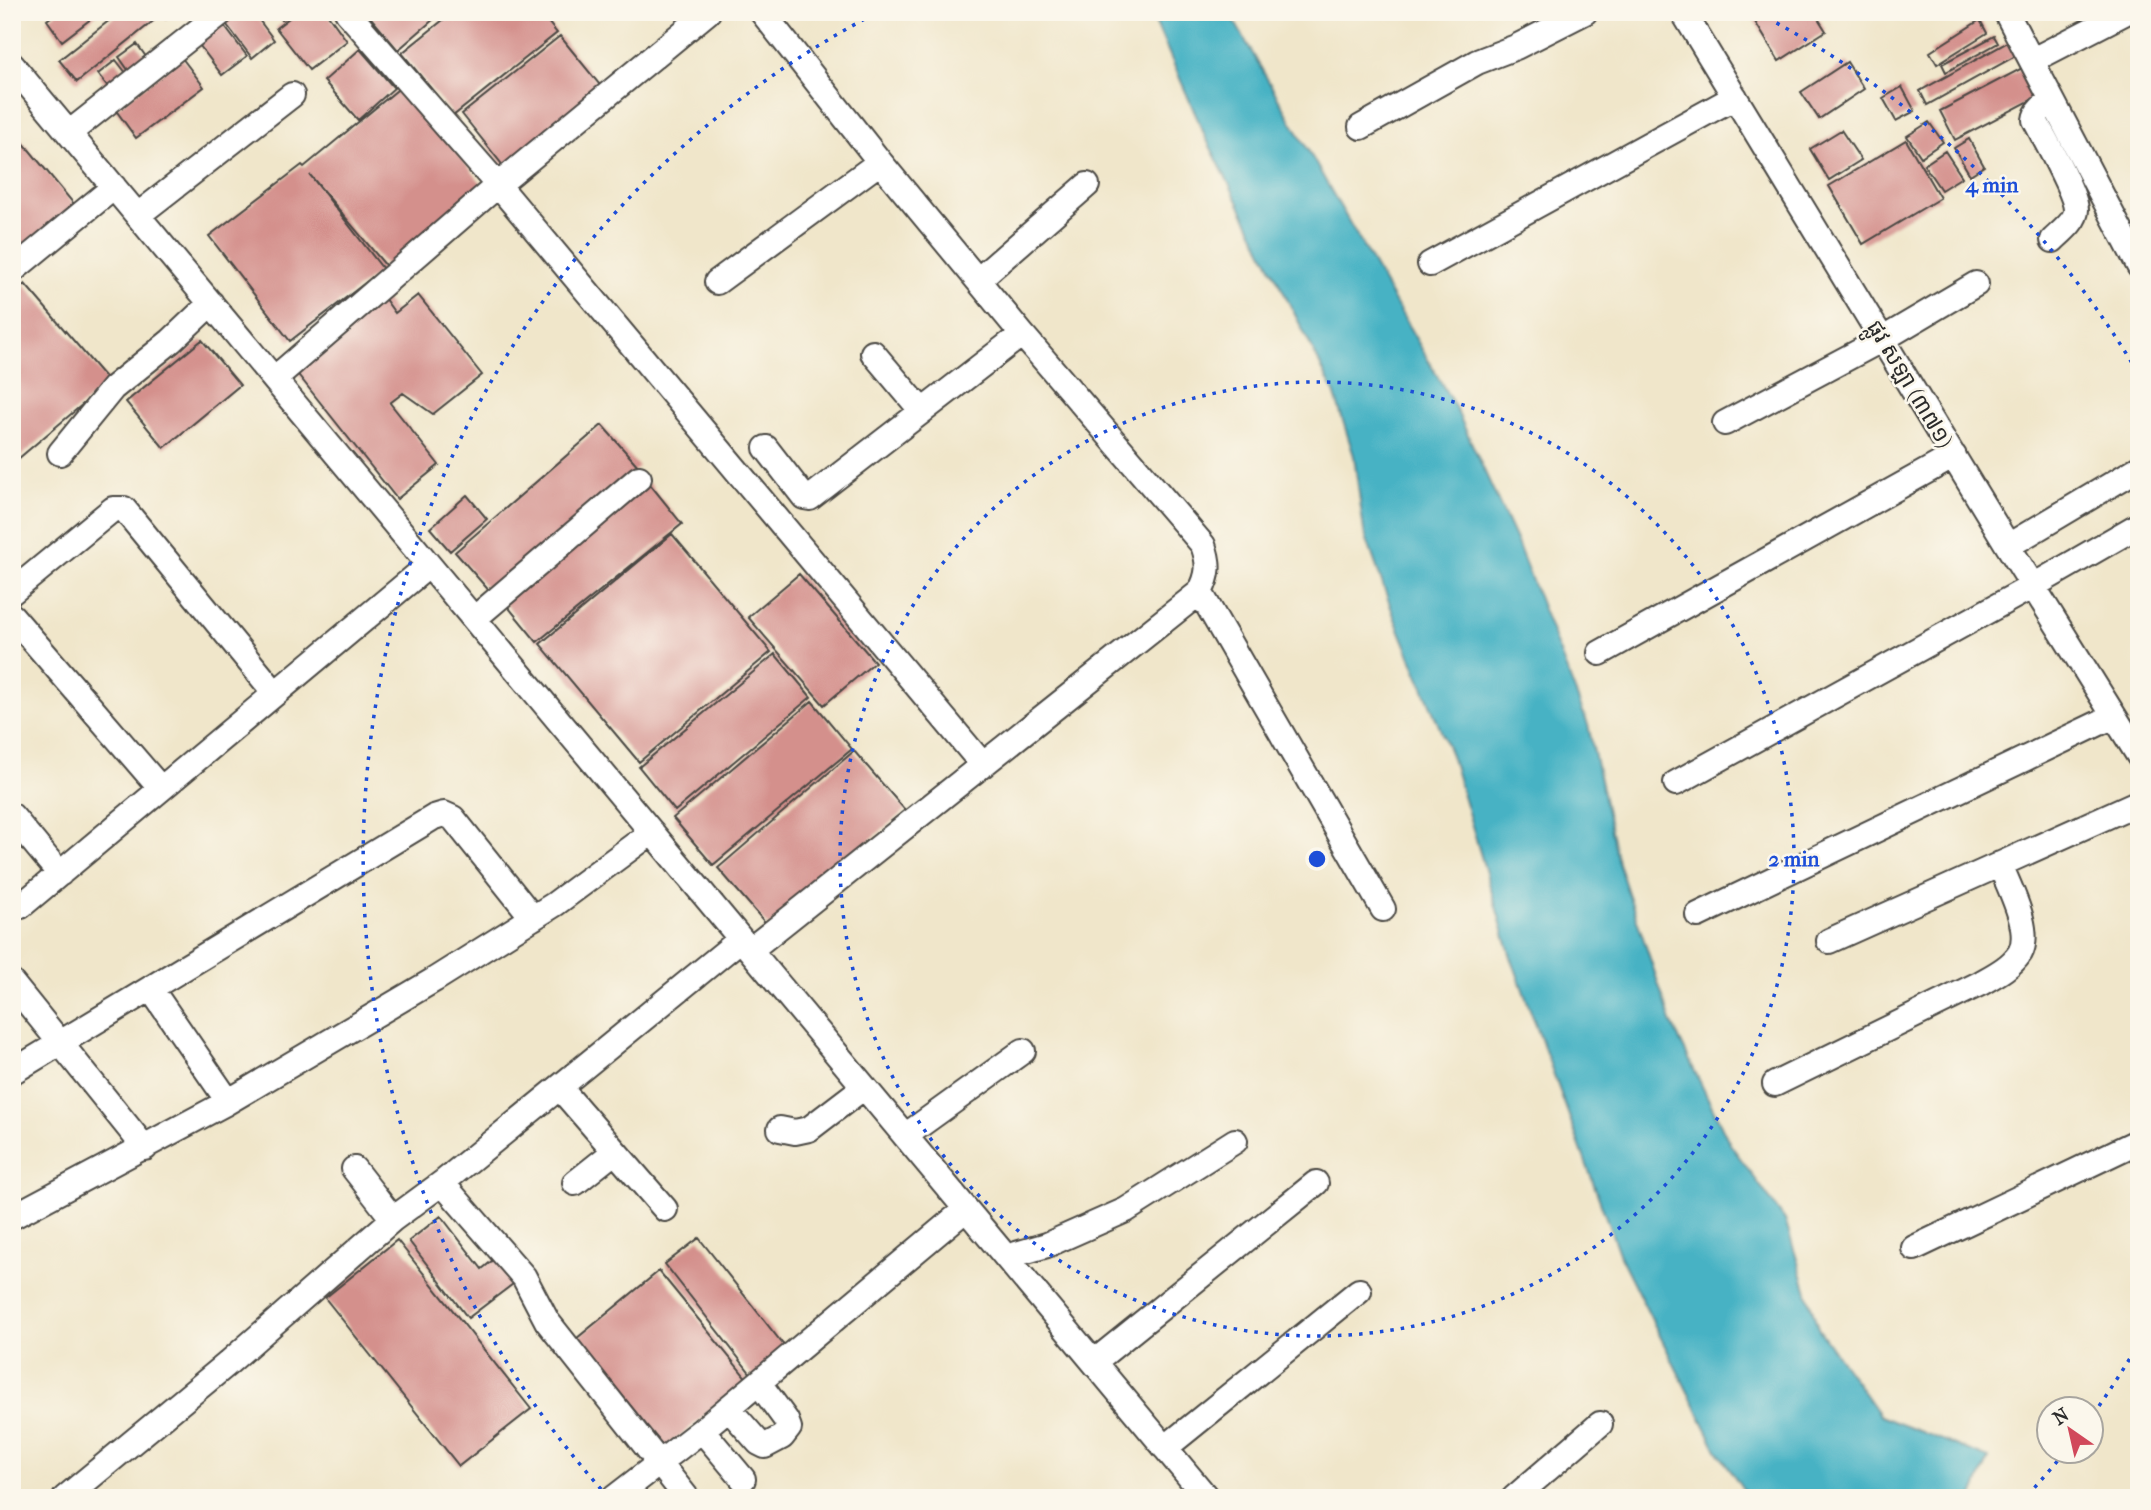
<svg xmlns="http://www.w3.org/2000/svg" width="2151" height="1510" viewBox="0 0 2151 1510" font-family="'IM FELL French Canon','Noto Sans Khmer',serif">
  <rect width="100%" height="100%" fill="#fbf7ec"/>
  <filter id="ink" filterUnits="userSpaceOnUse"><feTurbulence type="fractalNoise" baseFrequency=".0143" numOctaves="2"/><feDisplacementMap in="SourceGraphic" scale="14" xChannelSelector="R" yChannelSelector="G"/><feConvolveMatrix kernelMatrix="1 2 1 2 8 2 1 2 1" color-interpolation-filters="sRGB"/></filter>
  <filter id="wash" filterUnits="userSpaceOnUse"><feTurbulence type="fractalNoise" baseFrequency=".00686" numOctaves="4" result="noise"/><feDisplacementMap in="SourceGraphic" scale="28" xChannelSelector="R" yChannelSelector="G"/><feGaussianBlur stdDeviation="1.57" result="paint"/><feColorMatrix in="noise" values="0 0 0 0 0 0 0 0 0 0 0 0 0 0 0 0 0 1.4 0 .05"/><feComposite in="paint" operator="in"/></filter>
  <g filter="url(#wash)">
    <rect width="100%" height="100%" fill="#f0e6ca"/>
    <path fill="#46b2c4" stroke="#386e78" stroke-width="2" d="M1151,12H1229L1456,409L1516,540L1588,725L1618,863L1672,1024L1730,1144L1785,1220L1818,1328L1880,1416L1989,1458L1972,1498H1749L1717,1450L1620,1256L1511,957L1451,755L1395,619L1364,531L1354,456L1334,392L1205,136Z"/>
    <g id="blocks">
      <path fill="#d4908c" d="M57,12H100L62,41L47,20Z
        M120,12H153L157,18L77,82L59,60Z
        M161,12H176L166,19Z
        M186,12H212L196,24Z
        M235,12H253L274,40L252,58L224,21Z
        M276,12H293L282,20Z
        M297,12H326L347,41L309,70L276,28Z
        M366,12H442L398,50Z
        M453,12H540L557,33L453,116L402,53Z
        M1749,12H1814L1826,31L1779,61Z
        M1980,20L1987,33L1937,64L1930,52Z
        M222,23L247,56L222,75L197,42Z
        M560,36L604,90L505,168L462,114Z
        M1994,36L1998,43L1946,72L1942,64Z
        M2010,41L2017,55L1927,105L1920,91Z
        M137,44L149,61L131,74L119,57Z
        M360,49L394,88L358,120L324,81Z
        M182,58L204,87L136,138L115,109Z
        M116,60L130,78L112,92L98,74Z
        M1847,62L1864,89L1819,119L1801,92Z
        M2026,66L2041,95L1955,140L1940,111Z
        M402,86L484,186L386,266L310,175L383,269L290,341L209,236L302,165L304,167Z
        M1902,87L1915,111L1896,121L1883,98Z
        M1929,122L1943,142L1921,157L1907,136Z
        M12,129L79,210L27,253L12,235Z
        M1841,130L1861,160L1829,180L1810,149Z
        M1969,139L1984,166L1970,175L1954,148Z
        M1906,140L1940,198L1863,244L1829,186Z
        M1945,151L1962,177L1941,190L1924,165Z
        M25,284L109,382L12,464V295Z
        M382,295L395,313L418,295L482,375L433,414L403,393L390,403L439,465L397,499L292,367Z
        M202,340L240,385L164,448L126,402Z
        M602,425L639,467L492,594L455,552Z
        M649,483L682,524L537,642L504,602Z
        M467,495L487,519L450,551L430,528Z
        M672,534L771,652L639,762L540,644Z
        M799,574L875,662L824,705L748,617Z
        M775,654L811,697L675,811L639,767Z
        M812,701L852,749L713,865L673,818Z
        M854,751L905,810L769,927L718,868Z
        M441,1216L482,1269L498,1256L517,1281L468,1318L409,1241Z
        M699,1238L789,1352L755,1379L665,1264Z
        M397,1240L531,1409L459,1466L325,1298Z
        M659,1271L748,1380L665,1448L576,1339Z"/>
    </g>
  </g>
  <g filter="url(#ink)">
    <use href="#blocks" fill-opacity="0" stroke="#494743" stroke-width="2"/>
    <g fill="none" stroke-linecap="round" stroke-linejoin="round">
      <g stroke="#494743" stroke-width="28">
        <path id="minor" d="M347,12L498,185L983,765
          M1683,12L2008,546L2139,756
          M2006,12L2139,266
          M2033,60L2126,12
          M12,65L1207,1498
          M2052,101C2044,106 2036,110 2035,120C2044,138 2076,193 2076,210C2076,221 2060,233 2053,240
          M1361,127L1477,62L1516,47L1585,12
          M69,133L222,12
          M138,215L292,95
          M1430,264L1735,97
          M12,271L114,187
          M978,280L1087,185
          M717,282L880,162
          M873,353L922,411
          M274,379L498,185L708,12
          M1725,423L1883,339L1976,284
          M766,448L804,497L810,498L1022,334
          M60,453L113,388L171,341L211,303
          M2008,546L2139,468
          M12,592L113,509H124L275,693
          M1200,592L1383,909
          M12,616L161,789
          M474,619L639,478
          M1600,653L1954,456
          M1676,783L2033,586L2139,525
          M12,816L60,874
          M21,906L429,565
          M1698,915L2114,716
          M1829,941L2139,802
          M750,950L1200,592C1209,575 1210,564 1203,545L1022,334L880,162L762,12
          M12,983L145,1148
          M151,989L228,1101
          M12,1072L434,817L444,814L453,818L533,918
          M1775,1084L1981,983C1995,975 2011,967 2020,953C2033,930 2008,886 2000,864
          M560,1088L665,1209
          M780,1129L795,1132L809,1129L864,1087
          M905,1136L1023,1051
          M354,1169L393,1219
          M442,1183L524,1277L547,1321L687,1498
          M575,1183L614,1152
          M12,1217L224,1104L434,980L555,904L652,832
          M1914,1248L2139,1141
          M1006,1257L1047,1245L1126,1210L1235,1141
          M1094,1362L1316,1183
          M728,1408L759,1443L765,1446L782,1437L789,1428L786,1420L759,1383
          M702,1430L743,1479
          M1165,1448L1359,1291
          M65,1498L226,1365L393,1219L442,1183L741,939
          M614,1498L702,1430L966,1209
          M1514,1498L1600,1424"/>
      </g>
      <use href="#minor" stroke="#fff" stroke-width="24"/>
    </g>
  </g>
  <g fill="none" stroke="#1d4ed8" stroke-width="3.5" stroke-dasharray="3.5 7">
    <circle cx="1317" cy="859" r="477"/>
    <path d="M2135 1350A954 954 0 0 1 2094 1413M2064 1453A954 954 0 0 1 2026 1497M608 1497A954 954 0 0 1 876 13M1758 13A954 954 0 0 1 2135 368"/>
  </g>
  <g text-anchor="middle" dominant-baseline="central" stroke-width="5" stroke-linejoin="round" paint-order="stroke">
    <g font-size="23" fill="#2b2b2b" stroke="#fbf7ec">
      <text transform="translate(1910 384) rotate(59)">ផ្លូវ សឡា (៣៧១)</text>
    </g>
  </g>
  <circle cx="1317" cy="859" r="10" fill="#1d4ed8" stroke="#fbf7ec" stroke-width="3.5"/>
  <g font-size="21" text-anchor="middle" font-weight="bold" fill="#1d4ed8" stroke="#fbf7ec" stroke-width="5" stroke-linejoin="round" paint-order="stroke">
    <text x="1992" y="192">4 min</text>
    <text x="1794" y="866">2 min</text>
  </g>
  <rect width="2151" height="1510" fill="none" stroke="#fbf7ec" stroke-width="42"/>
  <g transform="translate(2070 1430) rotate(326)"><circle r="33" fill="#fbf7ec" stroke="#a8a59f" stroke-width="2"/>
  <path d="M0-5L12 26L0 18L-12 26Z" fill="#d1495b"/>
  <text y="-10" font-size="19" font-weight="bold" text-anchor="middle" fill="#2b2b2b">N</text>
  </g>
</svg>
